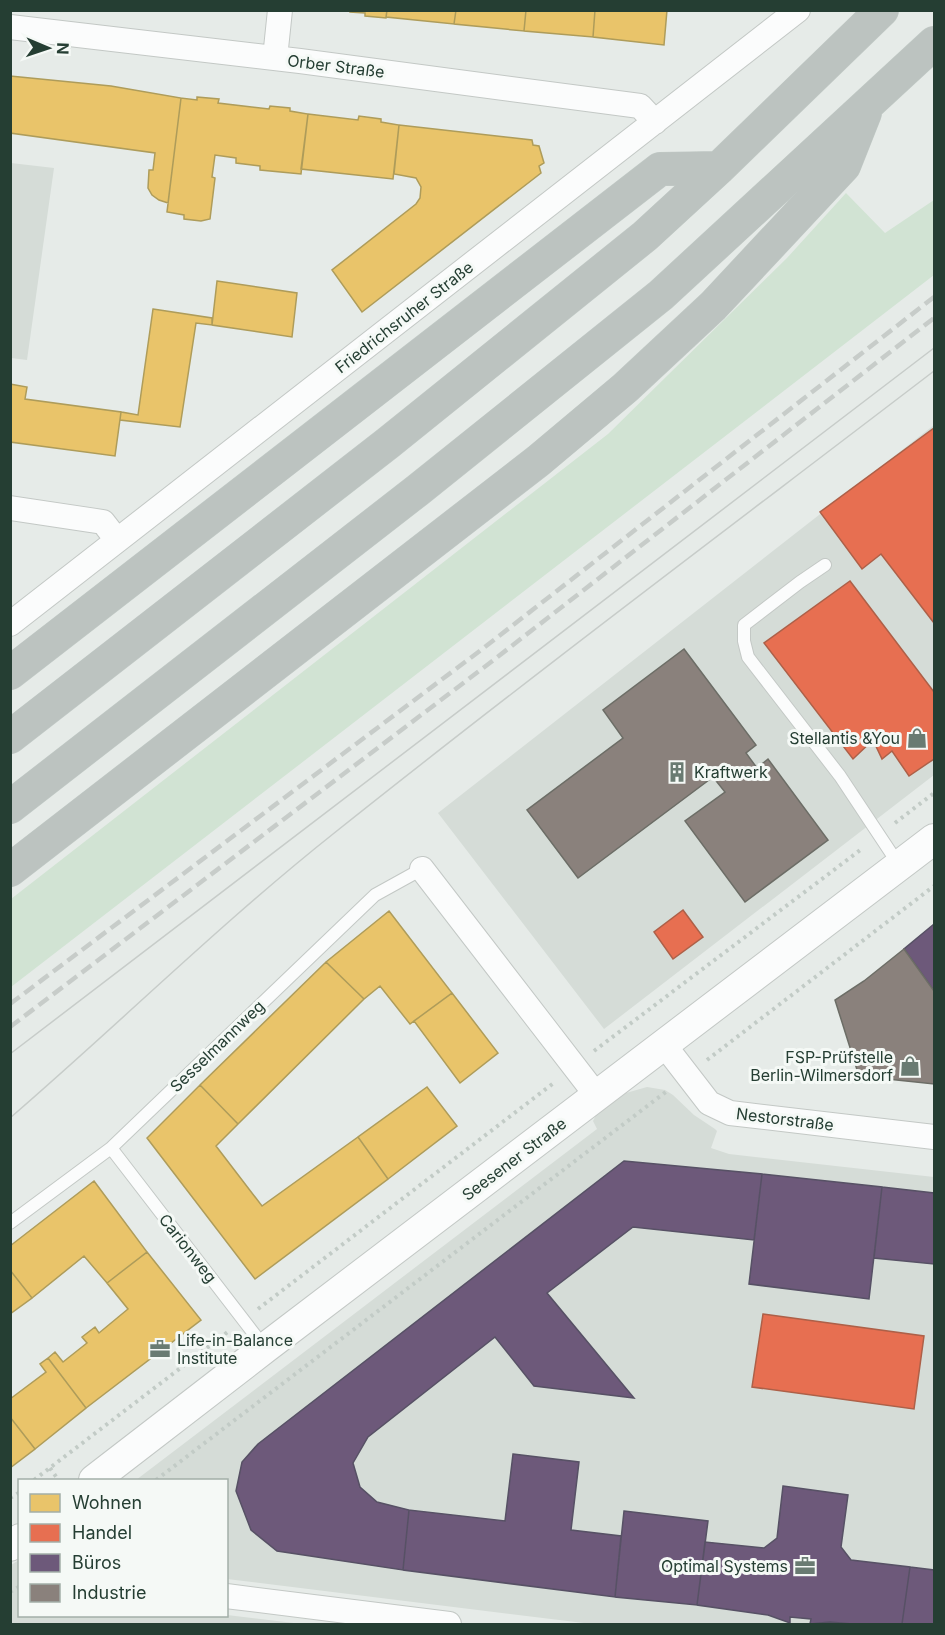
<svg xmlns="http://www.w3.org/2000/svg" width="945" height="1635" viewBox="0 0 945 1635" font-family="Inter,sans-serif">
  <rect width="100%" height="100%" fill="#e6ebe8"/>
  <path fill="#d5dcd7" d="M11,163L54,168L27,360L11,358Z
    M934,425V775L604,1029L438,813Z
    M647,1087L665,1090L673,1095L694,1115L715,1129L717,1131L711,1148L729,1154L934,1177V1624H592L227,1579L226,1480H136L597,1129L593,1121L596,1115L626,1093Z
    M19,1560L20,1616L227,1615L302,1624H11V1565Z"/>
  <path fill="#d1e3d3" d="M846,193L885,233L934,200V275L11,987V899L608,434L787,258Z"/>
  <path fill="#e9c46a" stroke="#ae9c5a" stroke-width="1.5" d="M350,10H387L386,18L365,16V13L350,12Z
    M387,10H456L454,24L386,17Z
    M456,10H526L524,31L454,24Z
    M526,10H595L593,37L524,31Z
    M595,10H667L664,45L593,37Z
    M10,76L111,86L181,98L168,203L159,200L152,195L148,188L149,170H153L155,153L10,133Z
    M197,97L219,99L218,103L269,109L270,106L290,108V111L308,114L301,174L260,170V166L236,163V158L215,155L212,177L215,178L210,219L201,221L184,219V215L167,212L181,98L197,100Z
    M308,114L358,120L359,116L381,119V122L399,125L393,179L301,169Z
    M399,125L532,140L533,145L539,146L544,163L539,166L541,173L362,312L332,270L416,204L420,198L421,187L416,178L394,174Z
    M217,281L297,293L292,337L212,325Z
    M153,309L212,318V325L196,323L180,427L120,420L121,412L138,415Z
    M10,384L27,387L25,399L121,412L115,456L10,442Z
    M389,911L452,993L410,1024L380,986L364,999L326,962Z
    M326,962L364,999L238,1124L200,1085Z
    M452,993L498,1053L460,1083L414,1021Z
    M200,1085L238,1124L216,1146L262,1206L358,1137L388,1179L255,1279L147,1138Z
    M427,1087L457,1126L388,1179L358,1137Z
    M94,1181L147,1252L107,1283L84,1256L32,1298L10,1270V1246Z
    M147,1252L201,1320L86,1408L48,1358L55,1352L63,1362L87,1343L82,1337L95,1327L99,1333L128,1309L107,1283Z
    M10,1270L32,1298L10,1314Z
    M48,1358L86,1408L35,1449L10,1417V1399L46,1372L40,1364Z
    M10,1417L35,1449L10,1468Z"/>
  <path fill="#e76f51" stroke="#ad6048" stroke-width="1.5" d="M934,428V623L881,554L862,569L820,512Z
    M850,581L934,692V759L909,776L892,751L882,759L873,740L853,759L764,643Z
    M683,910L703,937L673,959L654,932Z
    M763,1314L924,1336L914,1409L752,1387Z"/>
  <path fill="#6d597a" stroke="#575165" stroke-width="1.5" d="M934,924V991L904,949Z
    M624,1161L762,1174L754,1240L633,1227L547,1293L634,1398L534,1386L495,1337L368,1437L353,1463L360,1487L377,1502L409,1510L403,1570L277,1551L251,1530L236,1491L242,1462L258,1444Z
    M762,1174L882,1187L869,1299L749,1284Z
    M882,1187L934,1193V1264L874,1258Z
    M513,1454L579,1462L571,1530L621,1536L615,1597L403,1570L409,1510L505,1521Z
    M783,1486L848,1495L841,1547L851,1560L910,1567L902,1624H852L830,1622L810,1624L811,1619L790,1617V1623L768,1615L697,1605L705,1542L764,1548L777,1538Z
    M624,1511L708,1521L697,1605L615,1597Z
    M910,1567L934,1570V1624H902Z"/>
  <path fill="#8a817c" stroke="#6c6d66" stroke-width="1.5" d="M684,649L756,745L746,753L757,768L768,759L828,840L745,902L685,821L725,792L713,777L578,878L527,810L623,738L603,710Z
    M904,949L934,991V1084L859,1076L835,1000L864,981Z"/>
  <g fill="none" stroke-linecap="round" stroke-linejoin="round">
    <g stroke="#c3c8c5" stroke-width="14">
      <path id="service" d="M825,565L800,582L744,625V641L748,657L840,776L899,865
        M111,1148L265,1348
        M10,1223L111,1148L375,895L422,869"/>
    </g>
    <g stroke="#c3c8c5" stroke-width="26">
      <path id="minor" d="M10,27L300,61L640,106L655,122
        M275,58L280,10
        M10,508L103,522L117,540
        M10,624L798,10
        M422,869L597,1096
        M665,1046L709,1103L730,1113L934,1137
        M226,1596L449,1624"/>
    </g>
    <g stroke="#c3c8c5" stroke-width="32">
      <path id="tertiary" d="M94,1480L265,1348L934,839
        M10,1546L20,1539"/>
    </g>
    <g stroke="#c2cac6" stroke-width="34">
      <path id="motorway" d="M10,673L660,169L719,168
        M10,737L388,443L645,236L719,168L882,10
        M10,807L418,490L661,295L934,43
        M10,870L538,461L625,388L713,306L844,166L865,113"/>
    </g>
    <path stroke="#c2cbc6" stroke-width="4" stroke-dasharray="3 4.5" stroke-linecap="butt" d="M895,823L934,793
      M594,1051L863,848
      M707,1060L934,886
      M258,1309L555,1082
      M50,1468L57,1478V1480
      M34,1480L229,1331
      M156,1480L667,1091
      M10,1498L20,1492
      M10,1592L20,1586"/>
    <use href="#service" stroke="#fbfcfc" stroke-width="12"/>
    <use href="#minor" stroke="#fbfcfc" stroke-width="24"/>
    <use href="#tertiary" stroke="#fbfcfc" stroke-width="30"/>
    <use href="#motorway" stroke="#bcc3c0" stroke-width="33"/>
    <path stroke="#c7ccc9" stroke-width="1.5" d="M10,1054L934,348
      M10,1118C119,1024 221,923 333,834C531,676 734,524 934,371"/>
    <path stroke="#c7ccc9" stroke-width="4.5" stroke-dasharray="12 6" stroke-linecap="butt" d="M10,1004L481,650L934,297
      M10,1027L491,662L934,318"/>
  </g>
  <defs>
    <g id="shop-bare" transform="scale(1.62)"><path d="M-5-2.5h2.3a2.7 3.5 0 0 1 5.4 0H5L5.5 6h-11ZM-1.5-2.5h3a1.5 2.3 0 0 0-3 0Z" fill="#697b72" stroke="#f5f9f6" stroke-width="2.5" paint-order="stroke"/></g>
    <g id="building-bare" transform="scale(1.62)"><path d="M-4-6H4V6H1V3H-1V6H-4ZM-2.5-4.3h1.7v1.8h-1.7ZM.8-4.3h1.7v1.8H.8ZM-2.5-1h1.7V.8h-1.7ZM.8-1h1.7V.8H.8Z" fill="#697b72" stroke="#f5f9f6" stroke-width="2.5" paint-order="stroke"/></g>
    <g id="office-bare" transform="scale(1.62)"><path d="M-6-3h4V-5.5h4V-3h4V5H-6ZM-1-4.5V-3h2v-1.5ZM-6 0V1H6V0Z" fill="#697b72" stroke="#f5f9f6" stroke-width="2.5" paint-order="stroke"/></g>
  </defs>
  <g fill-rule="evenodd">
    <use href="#shop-bare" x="917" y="738"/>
    <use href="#building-bare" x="677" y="772"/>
    <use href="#shop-bare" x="910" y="1066"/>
    <use href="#office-bare" x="160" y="1349"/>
    <use href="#office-bare" x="805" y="1566"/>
  </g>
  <g text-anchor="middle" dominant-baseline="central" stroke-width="6" stroke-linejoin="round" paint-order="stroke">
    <g font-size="16" fill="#253e33" stroke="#f5f9f6">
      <text transform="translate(336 66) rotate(7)">Orber Straße</text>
      <text transform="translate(404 317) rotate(-38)">Friedrichsruher Straße</text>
      <text transform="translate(217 1046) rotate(-44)">Sesselmannweg</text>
      <text transform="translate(785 1119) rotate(7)">Nestorstraße</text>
      <text transform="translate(514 1159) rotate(-37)">Seesener Straße</text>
      <text transform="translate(188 1248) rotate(52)">Carionweg</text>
    </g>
    <g font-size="16" fill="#253e33" stroke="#f5f9f6" text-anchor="end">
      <text x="900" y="738">Stellantis &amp;You</text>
      <text x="694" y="772" text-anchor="start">Kraftwerk</text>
      <text x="893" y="1057">FSP-Prüfstelle<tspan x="893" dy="18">Berlin-Wilmersdorf</tspan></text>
      <text x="177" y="1340" text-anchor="start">Life-in-Balance<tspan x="177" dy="18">Institute</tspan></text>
      <text x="788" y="1566">Optimal Systems</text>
    </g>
  </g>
  <rect width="945" height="1635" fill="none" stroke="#253e33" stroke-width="24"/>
  <rect x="18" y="1479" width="210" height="138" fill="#f5f9f6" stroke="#a2aea8" stroke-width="1.5"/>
  <rect x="30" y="1494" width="30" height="18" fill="#e9c46a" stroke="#a2aea8" stroke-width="1.5"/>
  <text x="72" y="1509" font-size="18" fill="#253e33">Wohnen</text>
  <rect x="30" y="1524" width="30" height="18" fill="#e76f51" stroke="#a2aea8" stroke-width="1.5"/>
  <text x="72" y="1539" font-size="18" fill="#253e33">Handel</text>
  <rect x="30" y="1554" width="30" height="18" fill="#6d597a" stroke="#a2aea8" stroke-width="1.5"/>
  <text x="72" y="1569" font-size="18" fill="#253e33">Büros</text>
  <rect x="30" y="1584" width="30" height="18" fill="#8a817c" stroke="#a2aea8" stroke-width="1.5"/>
  <text x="72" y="1599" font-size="18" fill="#253e33">Industrie</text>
  <g transform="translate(48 48) rotate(92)" stroke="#f5f9f6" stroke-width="4.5" paint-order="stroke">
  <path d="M0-4.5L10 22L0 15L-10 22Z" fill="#253e33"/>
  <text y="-9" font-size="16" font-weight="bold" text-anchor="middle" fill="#253e33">N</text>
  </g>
</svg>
